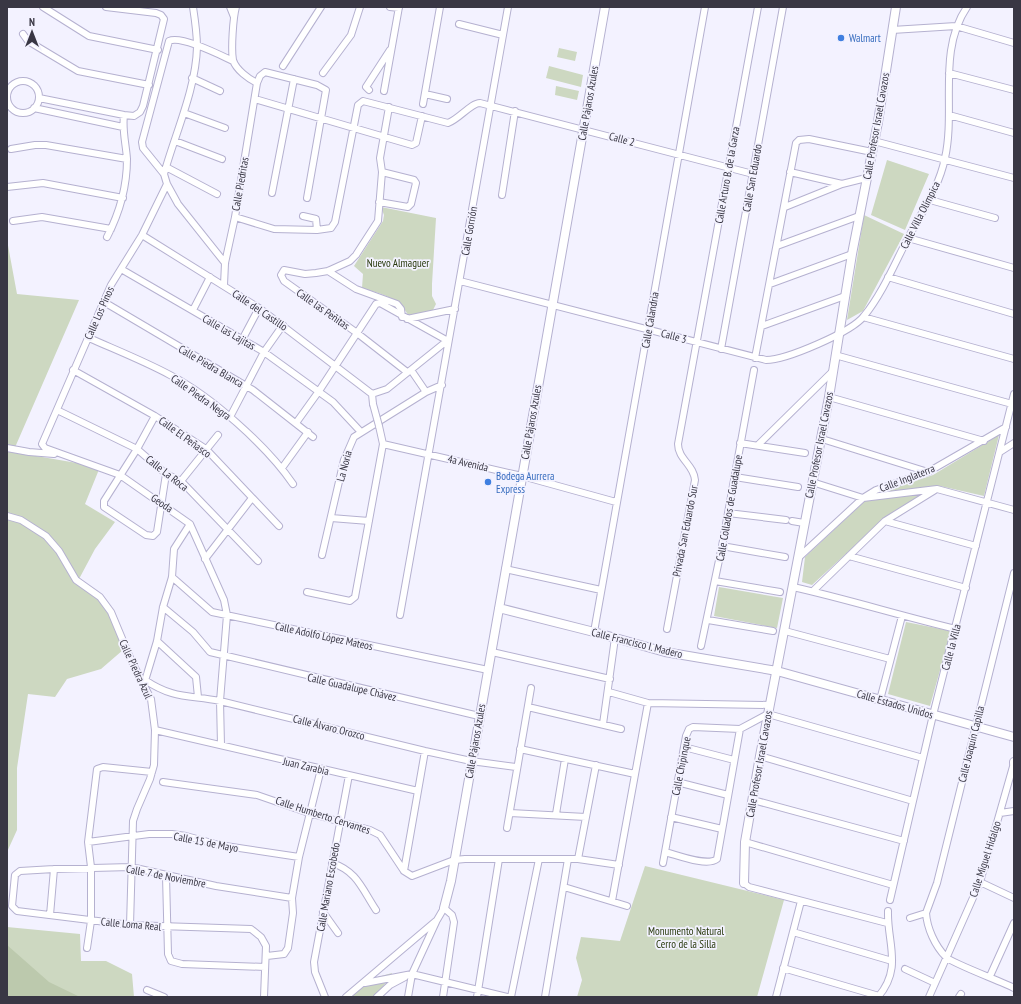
<svg xmlns="http://www.w3.org/2000/svg" width="1021" height="1004" viewBox="0 0 1021 1004" font-family="'PT Sans Narrow',sans-serif">
  <rect width="100%" height="100%" fill="#f3f2ff"/>
  <path fill="#cdd8c1" d="M559,48L577,52L575,61L557,57Z
    M549,66L583,75L581,87L546,78Z
    M556,86L579,91L577,100L555,95Z
    M887,160L929,174L905,230L871,215Z
    M381,207L436,218L432,284V296L436,304L432,312L408,315C400,298 379,293 362,288L363,274L354,266L383,221L384,215Z
    M864,215L904,234L863,311L847,320Z
    M7,240L17,294L79,300L13,452L100,467L85,504L115,522L95,549L79,579L104,603L123,650L101,669L67,679L55,697L28,694L17,768V830L7,852Z
    M999,435L984,496L940,486L883,492L933,475Z
    M925,492L886,517L812,585L802,582L805,557L866,500Z
    M719,587L783,598L777,628L714,616Z
    M906,622L951,631L930,706L888,694Z
    M645,866L784,900L757,997H577L582,980L576,958L581,937L620,941Z
    M7,927L80,934L81,961H106L132,974L134,997H7Z
    M392,973L391,977L374,997H349L374,978Z"/>
  <path fill="#bcc9ad" d="M7,945L49,982L80,997H7Z"/>
  <g fill="none" stroke-linecap="round" stroke-linejoin="round">
    <g stroke="#b5b1d0" stroke-width="8">
      <path id="minor" d="M43,7L89,36L158,50
        M230,7L234,17
        M236,7C233,18 231,49 233,60C236,70 249,79 257,83
        M390,7L399,8
        M459,24L503,35
        M892,30L956,26L1014,43
        M23,34L28,41L78,71L149,85
        M283,66L321,7
        M323,73L351,35L360,7
        M949,73L1014,90
        M192,78L220,91
        M7 97a16 16 0 1 1 32 0a16 16 0 1 1-32 0Z
        M369,90L366,87L390,50
        M384,91L399,7
        M425,94L447,99
        M39,98L124,115L134,116L140,112L143,106L164,19L161,15L156,13L106,7
        M255,99L412,145L416,143L422,116
        M423,104L440,7
        M389,107L380,158L382,172L378,221L356,255L350,261L328,271L316,273L305,274L284,270L281,275L284,281L357,333L407,372
        M34,108L123,127
        M184,113L225,128
        M949,115L1014,133
        M175,141L222,159
        M874,141L1014,178
        M11,149L35,145H46L127,159
        M166,167L217,194
        M790,172L842,184L866,178
        M164,174C175,134 196,89 197,47C197,34 195,20 193,7
        M167,184L142,235L111,285L42,444L45,448L120,475L190,524L224,600L227,615L220,701L221,745
        M7,187L43,183L123,198
        M272,193L294,79
        M502,195L515,111
        M930,200L995,218
        M379,202L408,207L411,204L416,183L414,180L382,172
        M785,207L842,184
        M303,216L316,219L317,230
        M235,217L274,229L317,230L331,228L335,222L358,105L363,101L448,123C459,119 471,103 480,103L753,174
        M13,221L42,217L111,229
        M142,235L259,308L372,394
        M107,237C120,212 127,187 127,159C126,144 122,130 124,115
        M908,238L1014,268
        M777,246L859,216
        M225,263L178,204L167,184L164,174L143,148L142,142L169,41C181,35 220,55 233,61
        M121,269L264,352L333,402L360,431
        M328,271L356,289L397,304L401,309L402,317
        M888,277L1014,314
        M460,281L766,360C786,360 852,332 864,316C882,294 894,265 907,240C921,213 939,188 945,158C956,109 937,51 967,7
        M770,284L852,254
        M224,285L225,263L235,217L257,83L260,76L265,72L317,85L326,90L307,198
        M104,302L253,390L313,437
        M193,310L210,277
        M863,317L1014,359
        M407,319L455,309
        M762,326L845,296
        M89,338C116,350 144,361 170,375C211,396 267,446 293,484
        M242,340L259,308
        M721,349L783,7
        M835,355L1012,404
        M755,358L796,143L799,140L809,139L872,152
        M73,370L155,416L206,449L279,526
        M411,370L426,392L442,385
        M829,397L984,441
        M373,404L372,394L387,389L448,340
        M57,410L137,449L166,474L181,481L258,561
        M155,416L137,449L104,501V507L146,535L153,536L157,532L166,474
        M230,417L264,352L283,325
        M296,423L319,391L376,304L380,303L448,341
        M379,426L383,444L522,476L616,502
        M822,439L928,472
        M740,443L805,453
        M758,445L833,371
        M7,448L29,452L54,454
        M1000,452L1014,443
        M282,468L308,432
        M735,477L798,487
        M181,481L218,435
        M812,482L863,498L937,489L1014,510
        M728,513L786,520
        M7,516L21,520L46,536L59,551L76,580L100,597L111,612L131,660L151,699L155,730L154,765L150,779L137,809L133,821L130,925
        M331,518L369,521
        M792,521L804,523
        M885,521L976,546
        M722,546L785,557
        M322,555L344,460L354,437L426,392
        M849,556L966,588
        M798,558L863,498L876,490L928,472L1006,427
        M205,559L252,498
        M505,569L601,590
        M172,577L212,612L488,670
        M715,581L780,592
        M793,587C847,599 901,616 956,629
        M813,591L885,521L935,490
        M307,592L350,601L355,597L383,444
        M163,607L193,632L210,652L479,716
        M400,615L508,7
        M708,620L773,631
        M667,629L695,480C694,465 678,459 678,444L758,7
        M785,631L890,659
        M594,632L705,7
        M157,641L196,677L198,697
        M701,646L722,546L754,370
        M492,652L610,679
        M145,680C173,699 189,695 220,701L425,751L471,761L516,767
        M144,684L157,641L163,607L172,577L174,549L190,524
        M609,692L648,703L770,705
        M880,700L902,616
        M528,707L621,729
        M603,724L615,638
        M155,730L418,791
        M684,747L734,760
        M520,749L635,774
        M760,756L913,801
        M163,782L257,795L309,813L370,830L380,835L404,871L412,876L454,860L465,859H578L619,865
        M677,782L728,795
        M753,800L904,841
        M510,813L586,817
        M1000,813L1014,811
        M556,814L565,759
        M671,817L722,829
        M507,828L531,688
        M88,842L149,834H172L186,836L219,845L299,857
        M745,842L893,885
        M665,852C677,855 707,867 717,859L740,729
        M578,859L596,765
        M332,863C357,871 362,889 376,910
        M663,863L686,736L689,729L693,727L740,729L768,714L923,758
        M404,871L425,751
        M166,876L168,954L171,961L182,964L265,967
        M980,882L1014,898
        M744,883L749,887L887,923
        M564,887L627,906
        M890,900L933,715L1014,394
        M612,901L648,703
        M323,912L338,933
        M926,913L937,883L1014,573
        M50,915L54,869
        M910,918L926,913C927,928 935,946 946,957C951,963 1003,982 1014,988
        M793,932L892,961
        M87,948L91,921V867L88,842L97,769L103,767L152,772
        M267,956L284,954L288,948L293,913L292,898L299,857L321,769
        M783,968L879,996
        M905,969L935,983
        M990,976L1014,923
        M365,983L412,974L507,997
        M147,990L164,997
        M264,997L266,946L261,937L251,929L130,925L17,911L12,906L15,875L20,871L54,869L131,867L216,886L292,898
        M325,997L315,972L314,962L349,775
        M346,997L437,920L444,908L452,915L454,922L443,997
        M377,997L390,985L405,977
        M408,997L412,974L436,922
        M477,997L499,859
        M511,997L539,859
        M545,997L568,859
        M776,997L801,901
        M878,997C903,968 887,943 888,911
        M929,997L980,882L1014,763
        M959,997L961,994"/>
    </g>
    <g stroke="#b5b1d0" stroke-width="10">
      <path id="tertiary" d="M499,608L594,632L665,652L777,671L1014,737
        M1014,762V763
        M744,883L745,842L760,756L829,397L852,254L878,122L896,7
        M444,908L451,881L605,7"/>
    </g>
    <use href="#minor" stroke="#fff" stroke-width="6"/>
    <use href="#tertiary" stroke="#fff" stroke-width="8"/>
    <g stroke="#b5b1d0" stroke-width="8" stroke-linecap="butt">
      <path id="minor-bridge" d="M373,404L379,426"/>
    </g>
    <use href="#minor-bridge" stroke="#fff" stroke-width="6"/>
  </g>
  <g fill="#3f7fe0" stroke="#f3f2ff" stroke-width="1.5">
    <circle cx="841" cy="38" r="4"/>
    <circle cx="488" cy="482" r="4"/>
  </g>
  <g text-anchor="middle" dominant-baseline="central" stroke-width="3.5" stroke-linejoin="round" paint-order="stroke">
    <g font-size="11" fill="#366cbe" stroke="#f3f2ff" text-anchor="start">
      <text x="849" y="38">Walmart</text>
      <text x="496" y="476">Bodega Aurrera<tspan x="496" dy="13">Express</tspan></text>
    </g>
    <g font-size="11" fill="#393744" stroke="#f3f2ff">
      <text transform="translate(588 103) rotate(-80)">Calle Pájaros Azules</text>
      <text transform="translate(876 126) rotate(-80)">Calle Profesor Israel Cavazos</text>
      <text transform="translate(622 139) rotate(15)">Calle 2</text>
      <text transform="translate(727 175) rotate(-80)">Calle Arturo B. de la Garza</text>
      <text transform="translate(752 178) rotate(-80)">Calle San Eduardo</text>
      <text transform="translate(240 184) rotate(-80)">Calle Piedritas</text>
      <text transform="translate(920 215) rotate(-63)">Calle Villa Olímpica</text>
      <text transform="translate(469 231) rotate(-80)">Calle Gorrión</text>
      <text transform="translate(323 309) rotate(35)">Calle las Peñitas</text>
      <text transform="translate(260 310) rotate(34)">Calle del Castillo</text>
      <text transform="translate(99 313) rotate(-66)">Calle Los Pinos</text>
      <text transform="translate(650 320) rotate(-80)">Calle Calandria</text>
      <text transform="translate(229 332) rotate(30)">Calle las Lajitas</text>
      <text transform="translate(674 336) rotate(15)">Calle 3</text>
      <text transform="translate(211 366) rotate(30)">Calle Piedra Blanca</text>
      <text transform="translate(201 397) rotate(35)">Calle Piedra Negra</text>
      <text transform="translate(531 422) rotate(-80)">Calle Pájaros Azules</text>
      <text transform="translate(185 437) rotate(36)">Calle El Peñasco</text>
      <text transform="translate(819 445) rotate(-79)">Calle Profesor Israel Cavazos</text>
      <text transform="translate(468 463) rotate(13)">4a Avenida</text>
      <text transform="translate(344 466) rotate(-75)">La Noria</text>
      <text transform="translate(167 473) rotate(38)">Calle La Roca</text>
      <text transform="translate(907 478) rotate(-21)">Calle Inglaterra</text>
      <text transform="translate(162 503) rotate(34)">Geoda</text>
      <text transform="translate(729 508) rotate(-80)">Calle Collados de Guadalupe</text>
      <text transform="translate(685 531) rotate(-79)">Privada San Eduardo Sur</text>
      <text transform="translate(324 636) rotate(12)">Calle Adolfo López Mateos</text>
      <text transform="translate(637 643) rotate(14)">Calle Francisco I. Madero</text>
      <text transform="translate(951 647) rotate(-75)">Calle la Villa</text>
      <text transform="translate(136 669) rotate(65)">Calle Piedra Azul</text>
      <text transform="translate(352 687) rotate(13)">Calle Guadalupe Chávez</text>
      <text transform="translate(895 704) rotate(16)">Calle Estados Unidos</text>
      <text transform="translate(329 727) rotate(14)">Calle Álvaro Orozco</text>
      <text transform="translate(475 741) rotate(-80)">Calle Pájaros Azules</text>
      <text transform="translate(971 744) rotate(-76)">Calle Joaquín Capilla</text>
      <text transform="translate(759 764) rotate(-80)">Calle Profesor Israel Cavazos</text>
      <text transform="translate(306 766) rotate(13)">Juan Zarabia</text>
      <text transform="translate(681 766) rotate(-79)">Calle Chipinque</text>
      <text transform="translate(323 815) rotate(18)">Calle Humberto Cervantes</text>
      <text transform="translate(206 842) rotate(11)">Calle 15 de Mayo</text>
      <text transform="translate(985 859) rotate(-72)">Calle Miguel Hidalgo</text>
      <text transform="translate(166 876) rotate(11)">Calle 7 de Noviembre</text>
      <text transform="translate(328 887) rotate(-80)">Calle Mariano Escobedo</text>
      <text transform="translate(131 924) rotate(5)">Calle Loma Real</text>
    </g>
    <g font-size="11" fill="#28390c" stroke="#f3f2ff">
      <text x="398" y="263">Nuevo Almaguer</text>
      <text x="686" y="931">Monumento Natural<tspan x="686" dy="13">Cerro de la Silla</tspan></text>
    </g>
  </g>
  <rect width="1021" height="1004" fill="none" stroke="#393744" stroke-width="16"/>
  <g transform="translate(32 32)" stroke="#f3f2ff" stroke-width="3" paint-order="stroke">
  <path d="M0-3L7 15L0 10L-7 15Z" fill="#393744"/>
  <text y="-6" font-size="11" font-weight="bold" text-anchor="middle" fill="#393744">N</text>
  </g>
</svg>
